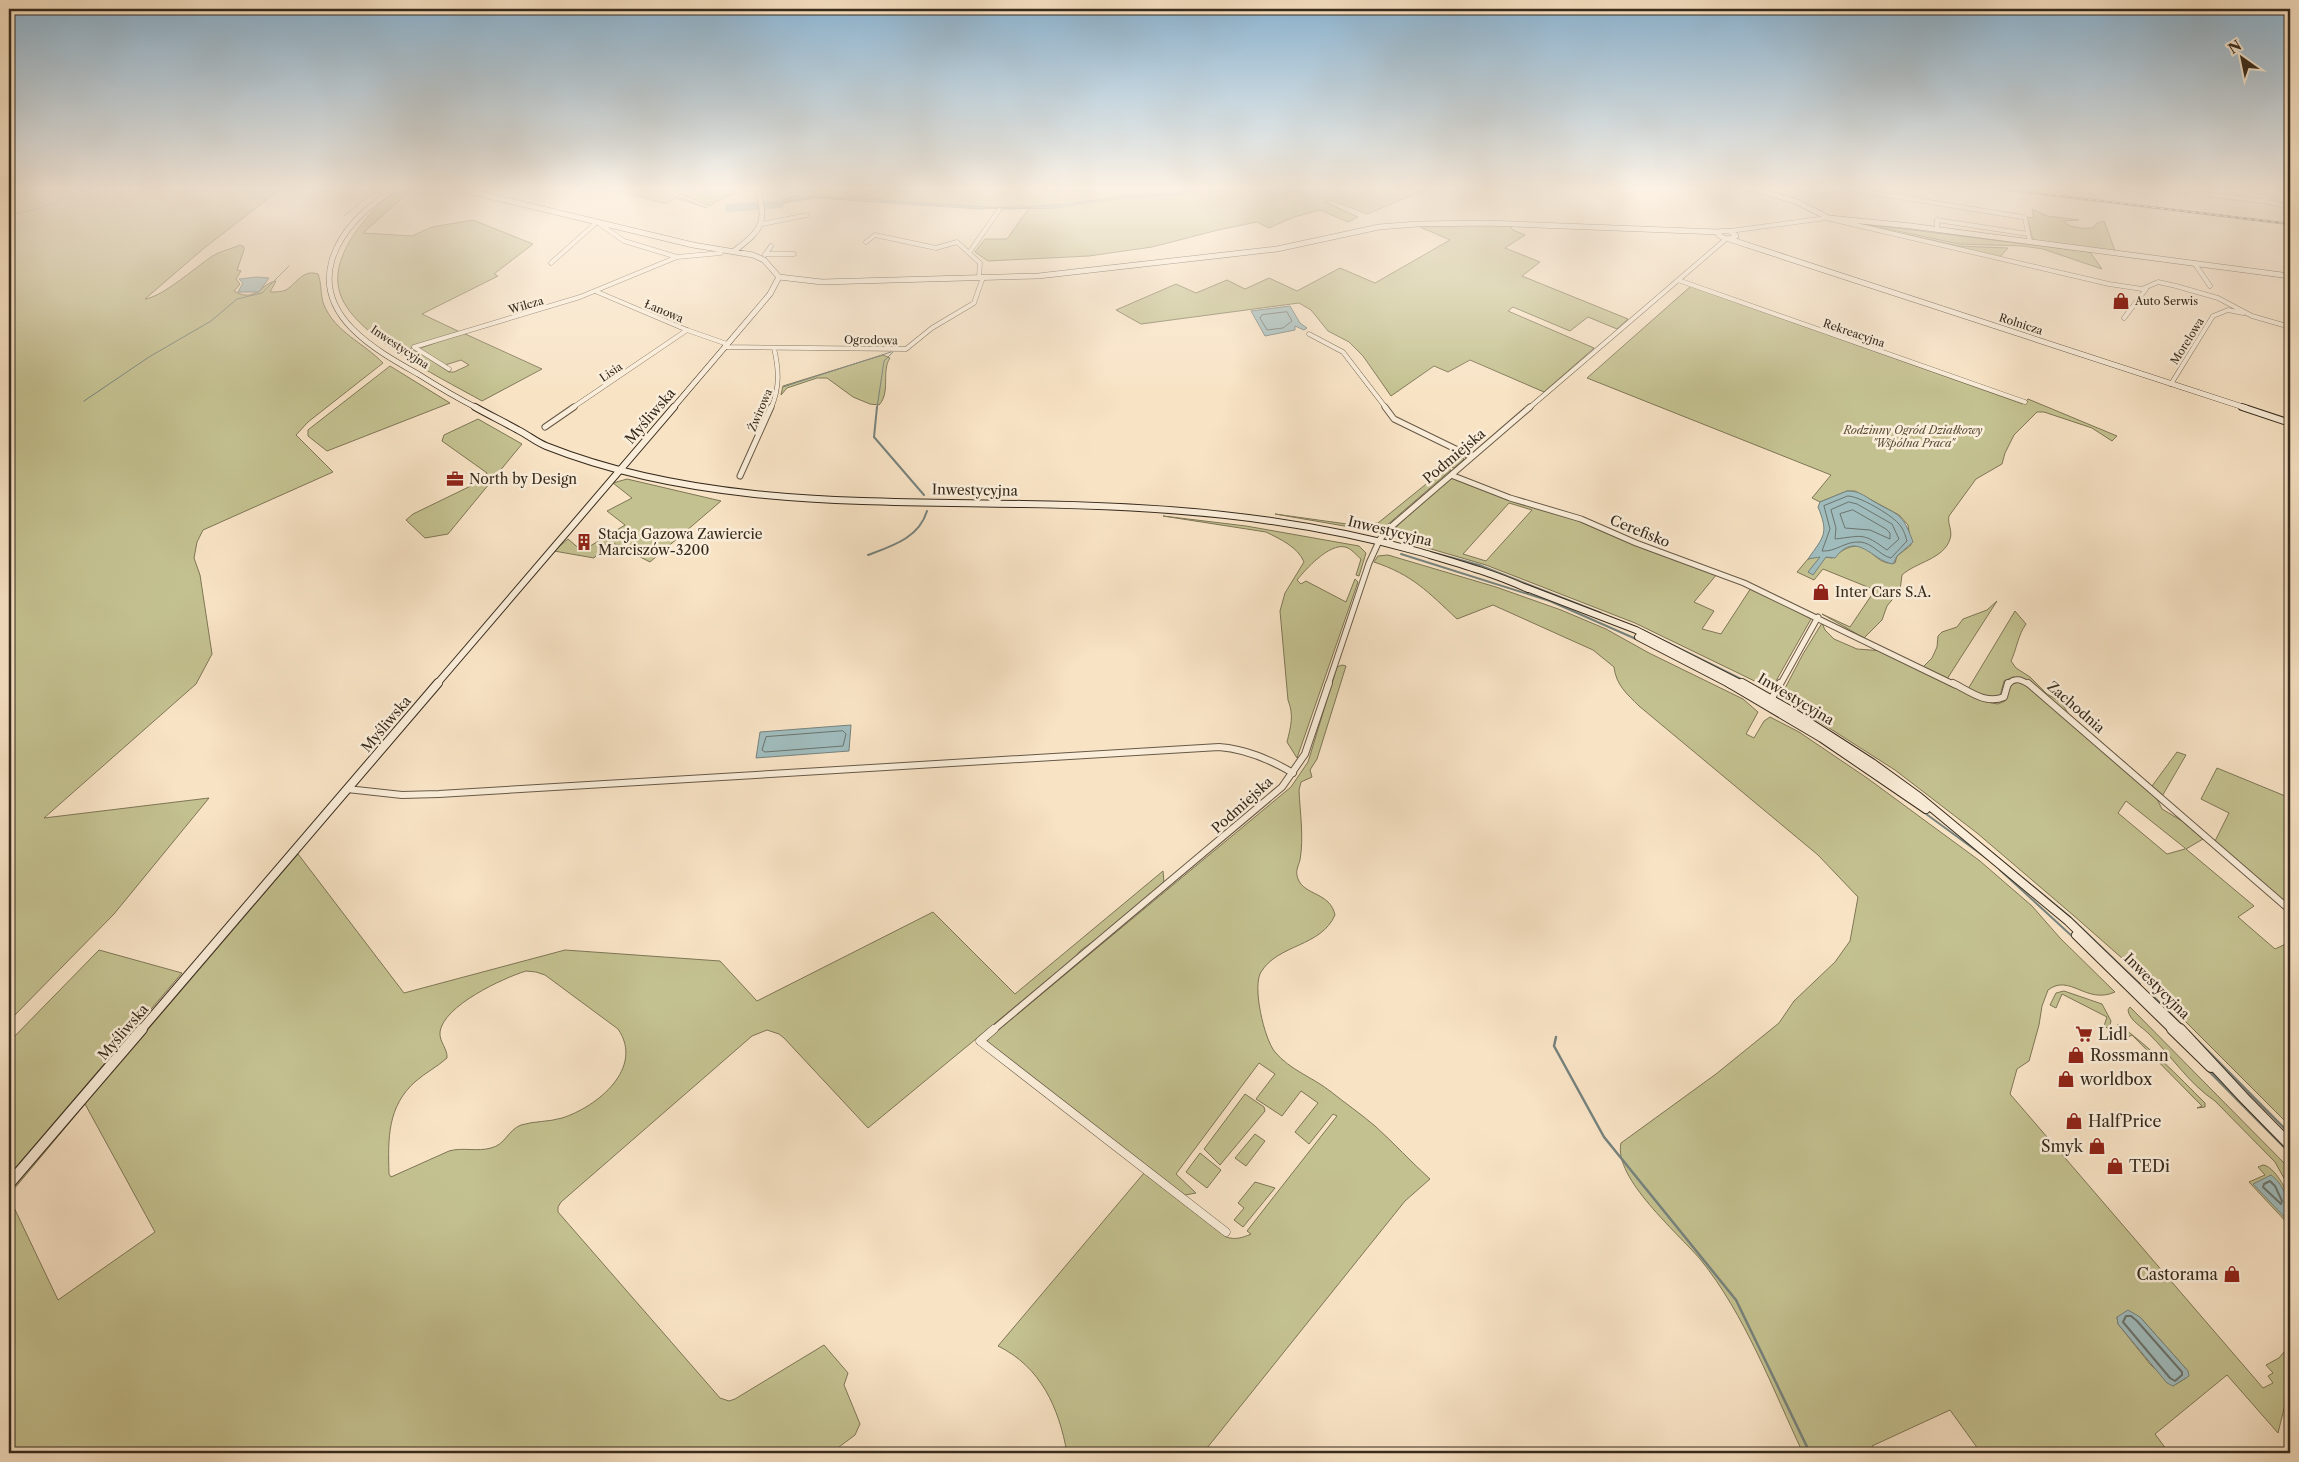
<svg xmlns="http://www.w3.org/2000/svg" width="2299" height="1462" viewBox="0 0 2299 1462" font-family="'Libre Caslon Text',serif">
  <rect width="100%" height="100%" fill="#f8e3c5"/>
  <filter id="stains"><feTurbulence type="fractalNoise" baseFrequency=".004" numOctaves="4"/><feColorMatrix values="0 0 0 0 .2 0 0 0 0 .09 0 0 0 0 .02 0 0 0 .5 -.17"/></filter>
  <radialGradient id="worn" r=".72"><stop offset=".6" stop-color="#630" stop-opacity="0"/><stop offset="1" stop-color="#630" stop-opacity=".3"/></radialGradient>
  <path fill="#c4c190" stroke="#7e7656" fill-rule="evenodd" d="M9,187H283L203,249L145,299C162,297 195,268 211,257C220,251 231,249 240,245L244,247V250L237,270L241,271L236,279L240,284L234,291C256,304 261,283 276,281L270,292C275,292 282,292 286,290C297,283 303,269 318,274C322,284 320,295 324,305C335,332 364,343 383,363L308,422L296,435L333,472L203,530L197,542L194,558L200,575L212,654L196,684L44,818L209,798L114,914L9,1021Z
    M599,187H655L707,208L675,198L667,204Z
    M662,187H721L737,193L719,200L710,206Z
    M801,187H892L883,189L894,187H1225L1212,190L1123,196L1073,204L1143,196L1214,192L1230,187L1430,188L1367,214L1331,200L1325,202L1358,217L1348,222L1320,210L1294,217L1269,228L1257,222L1218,230L1152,247L1089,256L988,261L975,252L985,239H1007L1029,208H1054L1072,204L996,208L864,200L869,193L878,190C870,190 866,195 861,199L816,196L765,205L801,195Z
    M406,190H411L363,233L412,236L432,227L473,220L533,244L494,274L498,276L422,314L460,332L406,350L417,351L449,372H454L469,365L461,360L445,365L421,349V348L463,333L542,369L482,401C445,380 356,337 341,296C333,276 341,256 351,239C358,227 380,201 392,194C396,192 402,191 406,190Z
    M2032,209L2047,216L2079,220L2063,221C2070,228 2083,229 2093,228L2097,223L2104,221L2115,251L2033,240L2027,217L2034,218Z
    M1856,223L1959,246L2008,248L2000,257L1855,225Z
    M1471,224L1510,226L1513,230L1525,235L1505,248L1540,262L1522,276L1628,319L1617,329L1588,317L1570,331L1513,307L1508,311L1594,348L1544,392L1470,360L1448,372L1434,366L1391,396L1363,356L1349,342L1328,331L1311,310L1299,303L1141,324L1116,310L1176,284L1196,293L1227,280L1245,289L1269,278L1297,291L1340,268L1375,283L1450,240L1420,227Z
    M1864,224L2090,252L2102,269L2043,249L2023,246L1959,244Z
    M1691,286L2023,404L2028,399L2117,436L2112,441L2092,428L2044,412H2037L2014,435L2005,453L2002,464L1976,479L1949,516C1947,523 1953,531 1950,539C1944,559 1916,562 1902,575L1900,590L1887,606L1882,620L1864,638L1822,614L1850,627L1875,590L1823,569L1814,580L1797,572L1808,559L1818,556L1832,558C1870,527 1869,567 1895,563L1897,556L1911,545L1908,525L1899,515L1855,491H1847L1820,502L1812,498L1831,475L1587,378Z
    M883,355L890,358C881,371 891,392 879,405L870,404L853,397L827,378H817L787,388L781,395L783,386Z
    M390,366L450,403L327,451L308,436V430L313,426Z
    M478,419L522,444L448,534L425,538L406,520L413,514L481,481L487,473L442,441L444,435Z
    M1457,455L1464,459L1454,468L1451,467L1448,469L1451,470L1379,532L1275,514L1354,525L1378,523L1457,459Z
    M1453,478L1566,516L1717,574L1694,602L1714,611L1702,629L1721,634L1751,588L1811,619L1776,681L1769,688L1635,623L1486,565L1397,539L1391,535L1398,525L1447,481ZM1509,503L1532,510L1486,561L1463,554Z
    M627,479L721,501L650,562L611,542L606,544L594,558L554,551L568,539L582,551L625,525L607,511L632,498L613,483Z
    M1163,516L1246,526L1359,546L1366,553L1359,576L1356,575L1361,559C1357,556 1351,548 1345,547C1329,543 1305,570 1297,580L1301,584L1306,581L1346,602L1355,579L1358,582L1297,758L1287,742C1291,726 1294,715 1288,700L1280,611L1285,593L1304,562C1298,547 1280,539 1266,532Z
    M1388,555L1496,587L1561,610L1606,629L1649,653L1743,699L1758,712L1746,734L1754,738L1764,721L1770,717L1799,732L1867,778L1980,861L2032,906L2060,938L2115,992C2086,1005 2070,973 2048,990L2042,1006L2039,1025L2029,1061L2017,1069L2010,1094L2263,1388L2273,1383L2268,1376L2273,1373L2266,1365L2279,1358L2290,1345V1384L2278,1433L2227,1375L2155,1434L2169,1453H1981L1950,1410L1872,1446L1876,1453H1803C1773,1390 1745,1314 1700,1259C1678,1233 1613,1178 1621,1143L1716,1074L1779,1023L1794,1001L1835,962L1850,941L1858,897L1818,855L1639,706C1627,694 1616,685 1614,667L1593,650L1493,605L1457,619C1428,592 1413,575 1374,562L1378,556ZM2117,1317H2140L2188,1371L2186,1378L2173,1386L2150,1364L2118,1324Z
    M1997,601L1947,679L1923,667L1932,658L1937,647L1938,636L1942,632L1957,627L1963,619L1987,610Z
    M2015,611L2026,624C2018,635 2017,648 2011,661L2016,668L2030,677L2047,694L2061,702L2068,713L2152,786L2177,752L2186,755L2161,798L2022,679L2013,677L2004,681L2000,696L1991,699L1968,689Z
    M1822,623L1825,630L1834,639L1857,649L1883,651L1986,702L1998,704L2005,701L2011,684L2019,682L2028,686L2156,797L2162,809L2182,821L2203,839L2186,849L2254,906L2238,917L2275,949L2290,942V1126L2167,1003L2159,993L2161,989L2153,981H2148L2073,915L1977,833L1895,770L1804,712L1782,694L1803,654ZM2126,801L2185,848V849L2167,854L2118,813Z
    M1342,665L1346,666L1317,759L1310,770L1312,777L1301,782L1299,790C1300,813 1304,837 1300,860C1298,867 1295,871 1298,879C1305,896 1330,892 1335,915C1321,947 1278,944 1261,972C1252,986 1264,1039 1275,1052C1290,1070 1312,1077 1330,1091C1345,1103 1361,1114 1375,1126C1394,1143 1411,1162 1430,1179L1405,1201L1203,1453H1067C1059,1408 1041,1367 998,1346L1144,1173L1226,1237C1235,1240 1242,1238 1251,1234L1247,1231L1337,1116L1333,1114L1309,1144L1295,1132L1318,1103L1301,1091L1282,1116L1256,1099L1275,1074L1259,1063L1176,1174L1196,1193L1185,1195L987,1041L991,1036L1291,787L1308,762L1337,667Z
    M2217,768L2290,798V908L2215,841L2229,813L2201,799Z
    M298,854L404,993L565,950L720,961L757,1001L933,912L1015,994L1163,871L1164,882L1105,933L1081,950L1074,958L868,1128L784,1038L779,1034L767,1030L752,1036L561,1202L558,1207V1212L720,1398L729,1401L735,1399L824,1345L848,1373L844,1385L860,1424L855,1435L831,1453H9V1197L58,1300L155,1232L85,1104L9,1195V1192ZM526,971L536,972L545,975L618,1029C645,1068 597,1107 562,1118C549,1122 534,1121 521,1125C508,1130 505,1145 491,1148C477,1152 463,1147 449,1151L391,1177L389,1174C388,1139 387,1106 416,1081C425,1073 437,1067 447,1058C448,1049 439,1042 440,1032C443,1006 503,978 526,971Z
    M99,950L182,973L9,1175V1042Z
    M2064,991L2102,1004L2111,1021L2109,1029L2104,1026L2107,1017L2062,994L2056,1008L2050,1005L2056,993Z
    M2130,1007L2290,1169V1189L2275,1162L2215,1101C2188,1083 2171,1055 2148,1033C2142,1027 2129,1020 2128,1010Z
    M2118,1024C2150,1047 2177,1075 2205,1103V1107L2197,1108L2202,1106L2132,1035L2128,1037L2117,1026Z
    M1245,1094L1264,1107L1265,1111L1220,1165L1204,1149Z
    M1255,1134L1265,1141L1246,1166L1235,1158Z
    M1200,1153L1221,1170L1207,1188L1186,1172Z
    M2263,1165C2274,1166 2288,1191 2290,1202C2292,1209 2290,1218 2290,1226L2249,1182L2265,1175L2258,1167Z
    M1255,1182L1275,1188L1243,1227L1234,1220L1244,1208L1238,1203Z"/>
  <path fill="#a0bcbd" stroke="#76827d" d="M894,187L871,192L864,199L999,208L980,209L816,198L766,206L812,197L861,199L872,190Z
    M1222,187H1230L1214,192L1112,199L1054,208L1001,209L1052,206L1123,196L1212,190Z
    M257,277L269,278L259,292H238L243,283L239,279Z
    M1290,306L1300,323L1307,328L1304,330L1295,326V330L1265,336L1251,311Z
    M1847,491C1859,491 1863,495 1873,501C1898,516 1902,511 1913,542L1897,556L1893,564C1872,561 1857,529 1835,558L1826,557L1813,575L1808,572L1820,557L1808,559C1824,536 1829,534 1818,507L1820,502Z
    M851,725L849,751L756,758L760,732Z
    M2271,1175C2286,1186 2290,1206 2290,1223L2253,1184Z
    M2128,1310L2140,1317L2188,1371L2189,1376L2173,1386L2167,1383L2118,1324L2117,1317Z"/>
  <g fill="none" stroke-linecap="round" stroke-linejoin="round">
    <path stroke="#6c746d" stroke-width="1" d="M1287,312L1292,321L1283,328L1267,330L1260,318L1262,315Z
      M1848,496C1859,496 1890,514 1898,523C1903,528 1905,534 1907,541L1891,558C1879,555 1873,543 1860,542C1845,541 1836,552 1822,551L1830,529L1824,506Z
      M1849,502L1857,504L1892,524L1899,539L1887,550C1862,532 1863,536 1835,539L1836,528L1831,510Z
      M1853,510L1886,529L1890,533V539L1870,530L1845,528L1840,514Z
      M843,731L846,734L843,746L765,752L762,750L766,737Z"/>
    <path stroke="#6c746d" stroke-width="2" d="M2270,1181L2275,1186L2282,1201L2281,1204L2263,1187L2264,1184Z
      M2126,1316H2131L2137,1321L2182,1372V1375L2175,1381L2170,1378L2123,1322Z"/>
    <path stroke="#76827d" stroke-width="1" d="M392,194L404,191
      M9,215L41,208L88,187
      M344,216L373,192L376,193
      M783,387L891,352
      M84,401L149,357L211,321L237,299L262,293L289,266
      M877,408L884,361L893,352"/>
    <path stroke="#76827d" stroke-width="2" d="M877,407L874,437L924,495
      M1405,545L1479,565L1601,613
      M1401,554L1550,601L1636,639
      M868,555C892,546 919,538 927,511
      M1642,630L1743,680
      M1922,811L1989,860
      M1985,847L2069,916L2140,984
      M2000,870L2074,938
      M2151,994L2183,1026"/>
    <path stroke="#76827d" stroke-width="2.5" d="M2188,1031L2290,1134
      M1556,1037L1554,1046L1604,1137L1736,1300L1810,1453
      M2209,1071L2290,1153
      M2285,1416L2290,1393"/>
    <path stroke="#a0bcbd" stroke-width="8" d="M729,208L780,204"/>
    <g stroke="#675947" stroke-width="5">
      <path id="street-far3" d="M1837,187L2022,217L2025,218L2030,242
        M2148,187L2269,202
        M2241,187L2258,191
        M2254,187L2269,202L2290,207
        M762,224L807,215
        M1937,229V220L2028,234
        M1730,231L1826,218L2109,284L2142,289L2158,282L2176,286L2218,298L2252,316L2290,327
        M866,242L875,235L936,248L957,242L980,263L979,277
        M969,253L999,210
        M765,254H794
        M765,255L771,246
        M551,263L597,222L624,241L677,257
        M2195,264L2210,286
        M1678,280L2025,402
        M595,291L687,330L727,344
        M2124,318L2146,289
        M1309,334L1343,352L1386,408
        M725,347L906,349L932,328L974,303L983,277
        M449,369L414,347L580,297L677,257L721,253
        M2171,384L2213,316L2228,310L2243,313
        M572,408L687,330
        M771,408C780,388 779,370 774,348
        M1529,408L1726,239"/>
    </g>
    <g stroke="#675947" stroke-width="7">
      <path id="street-far2" d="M1385,407L1394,419L1472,457
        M545,427L574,407
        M1451,475L1510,498L1581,519L1636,543L1744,583L1955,685
        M740,476L771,407
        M1328,685L1369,563L1380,539L1392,526L1530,407
        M1780,685L1818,617
        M2008,685C2014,676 2022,680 2030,685"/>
    </g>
    <g stroke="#675947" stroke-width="8">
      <path id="street-far1" d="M1953,683C1969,691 1986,705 2004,697L2008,683
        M2028,683L2290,910
        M1770,702L1780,683
        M347,789L402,795L439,794L1219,747C1246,749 1269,759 1293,773
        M993,1030L1282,787L1305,754L1329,683"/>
    </g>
    <g stroke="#675947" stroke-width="9">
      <path id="street" d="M994,1029L980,1041L1226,1232"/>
    </g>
    <g stroke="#372b1d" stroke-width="6">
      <path id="secondary-far3" d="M1747,187L1795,201L1829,218L1911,226L2290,276
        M381,188L383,191H394L404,187
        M402,189L468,191L693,245L753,255L764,260L779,277L822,282L1038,276L1277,249L1379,227L1417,224L1487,223L1719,232
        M390,192C365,209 341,230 332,260C315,317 377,351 418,374C437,386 457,398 477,408
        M1721,231H1730L1736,236C1730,240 1723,239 1718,234Z
        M1729,239L2246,408
        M734,251C763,229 767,223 757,187
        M673,408L770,294L779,277"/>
    </g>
    <g stroke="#372b1d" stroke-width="8">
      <path id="secondary-far2" d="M475,407C489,415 504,422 518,430C528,435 536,442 546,446C697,506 863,501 1023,504C1161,506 1286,515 1420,552C1457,563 1493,573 1528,589
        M2242,407L2290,423
        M1524,587L1636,630L1744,685
        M1638,637L1731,685
        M436,685L674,407"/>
    </g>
    <g stroke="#372b1d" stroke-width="10">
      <path id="secondary-far1" d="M1729,683L1822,738L1926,809
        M1742,683L1788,709L1872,763L1919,797L2068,921L2181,1030
        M2076,935L2173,1030
        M141,1030L438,683"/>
    </g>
    <g stroke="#372b1d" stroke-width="12">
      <path id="secondary" d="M2172,1029L2211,1067
        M2180,1029L2243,1097
        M2241,1095L2290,1145
        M9,1184L142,1029"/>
    </g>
    <use href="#street-far3" stroke="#faedd9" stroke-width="4"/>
    <use href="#street-far2" stroke="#faedd9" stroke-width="5"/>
    <use href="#street-far1" stroke="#faedd9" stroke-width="6"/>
    <use href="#street" stroke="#faedd9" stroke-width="8"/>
    <use href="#secondary-far3" stroke="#faedd9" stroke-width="5"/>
    <use href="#secondary-far2" stroke="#faedd9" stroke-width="6"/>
    <use href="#secondary-far1" stroke="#faedd9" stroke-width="8"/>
    <use href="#secondary" stroke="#faedd9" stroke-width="10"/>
    <g stroke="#372b1d" stroke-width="2.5">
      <path id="rail" d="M1985,187L2290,224"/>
    </g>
    <use href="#rail" stroke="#faedd9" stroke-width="1" stroke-dasharray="4" stroke-linecap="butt"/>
  </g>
  <linearGradient id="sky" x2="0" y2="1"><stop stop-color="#8bb7d7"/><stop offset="0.48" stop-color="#fcf2e5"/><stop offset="1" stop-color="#fcf2e5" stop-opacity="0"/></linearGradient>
  <rect width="2299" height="392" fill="url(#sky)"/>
  <defs>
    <g id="shop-bare" transform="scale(1.35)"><path d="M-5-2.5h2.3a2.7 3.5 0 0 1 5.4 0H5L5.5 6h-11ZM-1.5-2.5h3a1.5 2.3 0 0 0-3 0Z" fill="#8f2418" stroke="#faedd9" stroke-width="2.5" paint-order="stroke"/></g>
    <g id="office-bare" transform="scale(1.35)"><path d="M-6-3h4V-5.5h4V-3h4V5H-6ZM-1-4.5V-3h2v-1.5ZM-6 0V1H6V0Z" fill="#8f2418" stroke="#faedd9" stroke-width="2.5" paint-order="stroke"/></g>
    <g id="building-bare" transform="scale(1.35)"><path d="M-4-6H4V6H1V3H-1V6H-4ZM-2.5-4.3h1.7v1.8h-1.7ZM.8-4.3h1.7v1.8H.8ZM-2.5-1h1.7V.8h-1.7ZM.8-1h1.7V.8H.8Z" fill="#8f2418" stroke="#faedd9" stroke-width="2.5" paint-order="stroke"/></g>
    <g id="supermarket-bare" transform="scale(1.35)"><path d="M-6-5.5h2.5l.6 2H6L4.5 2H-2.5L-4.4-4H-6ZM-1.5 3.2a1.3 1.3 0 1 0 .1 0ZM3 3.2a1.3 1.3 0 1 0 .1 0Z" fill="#8f2418" stroke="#faedd9" stroke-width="2.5" paint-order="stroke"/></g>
  </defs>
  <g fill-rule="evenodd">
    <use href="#shop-bare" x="2121" y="301"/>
    <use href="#office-bare" x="455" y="479"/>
    <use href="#building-bare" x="584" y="542"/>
    <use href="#shop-bare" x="1821" y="592"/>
    <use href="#supermarket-bare" x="2084" y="1034"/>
    <use href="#shop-bare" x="2076" y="1055"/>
    <use href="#shop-bare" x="2066" y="1079"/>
    <use href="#shop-bare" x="2074" y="1121"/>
    <use href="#shop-bare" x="2097" y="1146"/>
    <use href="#shop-bare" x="2115" y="1166"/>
    <use href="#shop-bare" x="2232" y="1274"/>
  </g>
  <g text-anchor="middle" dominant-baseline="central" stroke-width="5" stroke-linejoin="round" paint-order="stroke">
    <g font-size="11" fill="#372b1d" stroke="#faedd9" text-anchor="start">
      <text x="2135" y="301">Auto Serwis</text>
    </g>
    <g font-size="11" fill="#372b1d" stroke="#faedd9">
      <text transform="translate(526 305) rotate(-16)">Wilcza</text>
      <text transform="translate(664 311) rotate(23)">Łanowa</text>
      <text transform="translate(2021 324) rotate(18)">Rolnicza</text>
      <text transform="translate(1854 333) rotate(19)">Rekreacyjna</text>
      <text transform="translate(871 340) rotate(1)">Ogrodowa</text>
      <text transform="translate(2187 341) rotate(-58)">Morelowa</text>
      <text transform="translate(400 347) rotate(34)">Inwestycyjna</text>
      <text transform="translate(611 372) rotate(-34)">Lisia</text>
      <text transform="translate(760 410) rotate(-67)">Żwirowa</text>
    </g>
    <g font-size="11" font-style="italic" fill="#5a503a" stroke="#faedd9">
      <text x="1913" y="430">Rodzinny Ogród Działkowy<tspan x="1913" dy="13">"Wspólna Praca"</tspan></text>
    </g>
    <g font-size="14" fill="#372b1d" stroke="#faedd9">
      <text transform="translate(650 416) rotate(-49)">Myśliwska</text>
      <text transform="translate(1454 456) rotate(-40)">Podmiejska</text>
      <text transform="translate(975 490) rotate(1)">Inwestycyjna</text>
      <text transform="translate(1390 531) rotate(14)">Inwestycyjna</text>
      <text transform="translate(1640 531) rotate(22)">Cerefisko</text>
      <text transform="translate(1796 699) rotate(31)">Inwestycyjna</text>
      <text transform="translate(2076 707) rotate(41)">Zachodnia</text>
      <text transform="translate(386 724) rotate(-50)">Myśliwska</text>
      <text transform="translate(1242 805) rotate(-42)">Podmiejska</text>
      <text transform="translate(2157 986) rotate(45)">Inwestycyjna</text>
      <text transform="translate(123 1032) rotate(-49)">Myśliwska</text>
    </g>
    <g font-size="14" fill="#372b1d" stroke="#faedd9" text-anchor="start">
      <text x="469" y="479">North by Design</text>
      <text x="598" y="534">Stacja Gazowa Zawiercie<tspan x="598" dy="16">Marciszów-3200</tspan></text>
      <text x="1835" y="592">Inter Cars S.A.</text>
    </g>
    <g font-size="16" fill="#372b1d" stroke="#faedd9" text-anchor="start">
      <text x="2098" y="1034">Lidl</text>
      <text x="2090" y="1055">Rossmann</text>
      <text x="2080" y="1079">worldbox</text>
      <text x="2088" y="1121">HalfPrice</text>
      <text x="2083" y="1146" text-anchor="end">Smyk</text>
      <text x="2129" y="1166">TEDi</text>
      <text x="2218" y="1274" text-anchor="end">Castorama</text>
    </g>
  </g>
  <rect width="2299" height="1462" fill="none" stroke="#f8e3c5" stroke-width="30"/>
  <rect x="10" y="10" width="2279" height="1442" fill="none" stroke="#372b1d" stroke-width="2.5"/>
  <rect x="15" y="15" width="2269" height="1432" fill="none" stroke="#372b1d"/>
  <g transform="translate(2242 58) rotate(327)" stroke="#faedd9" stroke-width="4" paint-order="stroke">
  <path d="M0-4L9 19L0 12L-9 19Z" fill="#372b1d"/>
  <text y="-8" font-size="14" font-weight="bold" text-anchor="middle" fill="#372b1d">N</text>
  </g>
  <rect width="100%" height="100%" filter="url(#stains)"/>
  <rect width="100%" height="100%" fill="url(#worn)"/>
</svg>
